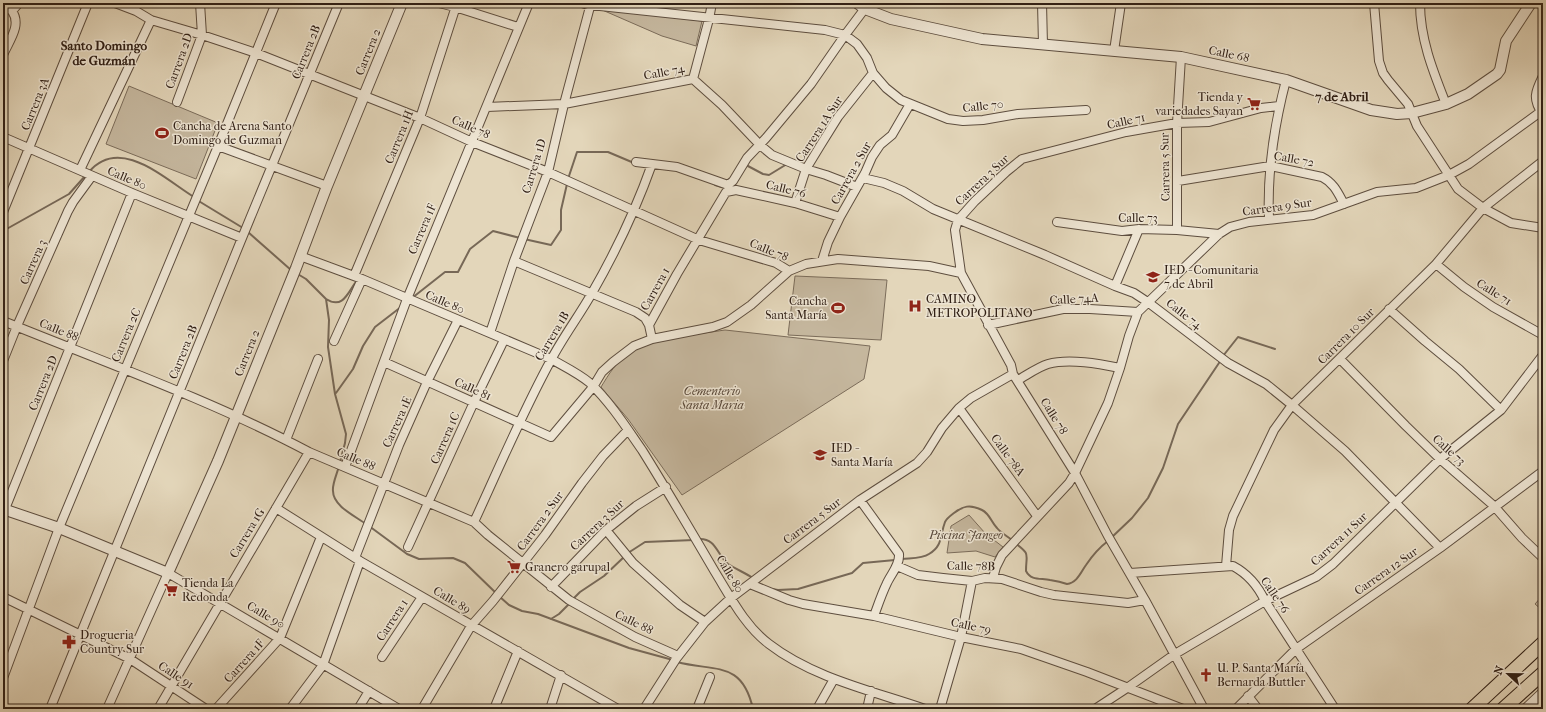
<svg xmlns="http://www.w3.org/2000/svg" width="1546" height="712" viewBox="0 0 1546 712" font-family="'IM FELL French Canon',serif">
  <rect width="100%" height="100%" fill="#e3d6ba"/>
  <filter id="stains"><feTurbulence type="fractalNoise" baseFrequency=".005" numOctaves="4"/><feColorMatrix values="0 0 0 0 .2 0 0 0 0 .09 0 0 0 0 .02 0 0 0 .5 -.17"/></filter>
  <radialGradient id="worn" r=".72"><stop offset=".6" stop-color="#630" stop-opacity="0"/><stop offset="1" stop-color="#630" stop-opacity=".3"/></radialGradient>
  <path fill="#c5b79e" stroke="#7b6c5a" d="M600,9L702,21L696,46L662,36Z
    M129,86L218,123L196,179L106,144Z
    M795,276L887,280L881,340L788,335Z
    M725,330L870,346L864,379L682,495L628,419L601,387C609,374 616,362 629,353C650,339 699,334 725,330Z
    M969,515L985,533L1003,547L995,557L976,551L947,553L951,526Z
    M1543,595V611L1535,604Z"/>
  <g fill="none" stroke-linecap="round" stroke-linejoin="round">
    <path stroke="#776857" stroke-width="2" d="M746,165L763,174L769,175L787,164
      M89,172C120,135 166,180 194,197
      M568,179L577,152H608L634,163
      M715,185L728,189
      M197,200L243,228
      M3,231L69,194L86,175
      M248,232L291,270
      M524,239L551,245L561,230V210L567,184
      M296,273L306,279L326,299L329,320L328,347L335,394L346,434L345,443L340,462
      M412,298L445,272H458L470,249L493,231L520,238
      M326,299C342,309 347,295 355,283
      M1223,356L1238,337L1275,349
      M336,393L353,369L363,346L375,327L401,307
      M339,466C337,474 332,484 333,491C333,506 355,516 366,524
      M369,526L407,554L419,559L453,558L465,563L497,594
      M1111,538L1132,518L1148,498L1163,468L1178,424L1221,360
      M699,539C716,538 717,555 728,564C736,569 745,573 753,578
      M1015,543C1031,555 1026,553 1026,571C1031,581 1041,578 1050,580C1056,581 1061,582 1067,584C1077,583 1081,572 1086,565C1092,556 1100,547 1108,541
      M628,553L645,542L694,540
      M902,559C910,558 922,559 929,554C943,546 940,535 945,522C947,518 950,516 954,513C963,506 970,504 982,510C990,514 991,522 997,528C1001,533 1007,536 1012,540
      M772,589L778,590L798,589L852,573L863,563L895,560
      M500,597L509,605L522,611L538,614L629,648L673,660
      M573,599L580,592L604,576L625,556
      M551,619L559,614L570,603
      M677,662C715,672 742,660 753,709"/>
    <g stroke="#5e4e3f" stroke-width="10">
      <path id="minor" d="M115,3L136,11L151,20L202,35L256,53L420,118L472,142L548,172L699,240L776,263L789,271
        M439,3L455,7L518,27
        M582,3L591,6H600L825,30L845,35L857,44L867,58L873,73L886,88L901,100L948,119L963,121L983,120L1018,114L1086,110
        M1042,3L1043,45
        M1374,3L1379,61L1383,73L1388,80L1408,104L1417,126L1458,189L1483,208L1511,223L1543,228
        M1420,3C1420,39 1433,71 1446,104
        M3,4L12,11
        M1114,51L1121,3
        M3,55C9,41 22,25 12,11L19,3
        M1543,76C1535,92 1532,99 1543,115
        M693,79L722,105L760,145L772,155L806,169L826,175L857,187
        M693,79L709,19L712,3
        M177,102L202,35L200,3
        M487,107L564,104L693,79
        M3,137L132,193L242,238
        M218,146L327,186
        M636,162L677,167L728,185L733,181L747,158L766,138L811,84L845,35L869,3
        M80,170L151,20
        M863,178L884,183L903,191L933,209L1045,255L1115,286L1134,293L1149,303L1228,363L1266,384L1292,405L1345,451L1440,548
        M1178,181L1270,166L1322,177C1334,183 1338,193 1344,204
        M795,203L806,169L820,146L838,117L873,73
        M3,212L88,3
        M1269,219C1267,172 1274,126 1286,80
        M1057,222L1122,231L1139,229L1177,230L1219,234
        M1177,230V123L1181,57
        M300,256L362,279L551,359C565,367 578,373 590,383C610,402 626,427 642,450C667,490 691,531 715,572C731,598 745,626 769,644C813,678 873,691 925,709
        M514,261L636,312L645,318L649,325
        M822,261L828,242L840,217L865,173L872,157L880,145L892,135L910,104
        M1436,264L1464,287L1493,307L1543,335
        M354,276L420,118L457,3
        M1115,286L1139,229
        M1389,309L1425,341L1459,369L1501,410
        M3,321C104,362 213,401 309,452L474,522L488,535L569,600L635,637L678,656
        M988,325L1063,309H1090L1138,312
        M490,333L514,261L548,172L564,104L591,3
        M652,339L649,325L677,274L726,192L736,190L795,203L840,217
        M334,341L362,279
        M1340,359L1406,426L1440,459L1494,506L1522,538L1543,558
        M3,361L17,326L68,211L73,202L92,176
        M384,362L551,437L593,387L602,372L613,362L634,346L652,339L713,327L727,322L751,305L789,271L806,264L838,259L929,266L961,273
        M1018,380C1027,375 1038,367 1048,364C1069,358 1100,364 1120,368
        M959,408L1037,516
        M286,440L318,359
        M345,467L407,299L529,3
        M860,500L899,554C900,565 891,574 887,583C882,593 878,605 874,616
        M276,508L360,561L618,709
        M3,514L132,193
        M474,522C499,468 522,413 551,360C563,337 579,316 592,293C615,253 636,209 652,164
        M606,530L633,563L680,605L705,622
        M408,547L474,402L504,340
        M355,558L399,445L427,382L458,320
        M897,566L918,575L943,578L972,581L985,578L1002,579L1041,592L1054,595L1128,603L1145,600
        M1226,566L1229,530L1233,516L1274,430L1292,405L1436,264L1483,208L1543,161
        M1130,573L1233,566C1248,574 1258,586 1265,601L1335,709
        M993,578L996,567L1002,555L1069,483L1075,473L1108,403L1120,368L1129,336L1138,312L1219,234L1230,227L1249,222L1313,215L1377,192L1416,188L1449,175L1469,164L1543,110
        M750,584L789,600L803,604L874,616L961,637L1021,649L1087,672L1183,709
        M551,587L606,530L636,506L666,487
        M3,597L130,659L206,709
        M382,657L422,597
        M3,678L59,528L218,146L276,3
        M1248,696L1258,709
        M50,709L242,238L339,3
        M107,709L168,573L399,709
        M158,709L309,452
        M216,709L280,638L321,537
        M290,709L323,665L360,561
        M358,709L369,691
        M422,709L471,626L493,601L545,535L582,483L603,456L628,430
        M494,709L518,651
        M550,709L561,675
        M644,709L676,659L705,622L731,598L860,500L917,463L927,452L942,428L959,408L971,398L1013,374
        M697,709L710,677
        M817,709L834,679
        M867,709L871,691
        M940,709L961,637L972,581
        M1095,709L1127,688L1175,654L1265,601L1316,577L1333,564L1440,459L1501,410L1543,355
        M1204,709L1145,600L1108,536L1075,473L1013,374L1011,365L961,273L955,230L958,220L975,201L1006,172L1022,159L1126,132L1177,123L1209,122L1261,108L1279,106
        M1236,709L1296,649L1440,548L1543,471"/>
    </g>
    <g stroke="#5e4e3f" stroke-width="12">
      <path id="tertiary" d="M857,3L865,9L891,19L982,39L1181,57L1286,80L1371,110L1397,114L1412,113L1446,104L1468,94L1497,74L1500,70L1506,41L1531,3
        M3,509L59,528L168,573L218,461L296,268L327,186L402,3
        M1526,709L1543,693"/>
    </g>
    <g stroke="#312016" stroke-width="15">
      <path id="trunk" d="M1472,709L1543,643
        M1503,709L1543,673"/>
    </g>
    <use href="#minor" stroke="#ede4d2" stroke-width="8"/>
    <use href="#tertiary" stroke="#ede4d2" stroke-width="10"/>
    <use href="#trunk" stroke="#e3d6ba" stroke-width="13"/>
  </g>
  <defs>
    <g id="supermarket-bare" transform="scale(1.08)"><path d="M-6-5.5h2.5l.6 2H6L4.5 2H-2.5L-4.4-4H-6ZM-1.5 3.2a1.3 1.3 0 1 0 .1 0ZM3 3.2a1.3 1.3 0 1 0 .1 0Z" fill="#8f2418" stroke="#ede4d2" stroke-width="2.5" paint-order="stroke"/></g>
    <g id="stadium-bare" transform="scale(1.08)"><path d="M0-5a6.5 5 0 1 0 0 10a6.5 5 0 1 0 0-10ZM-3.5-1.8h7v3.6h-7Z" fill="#8f2418" stroke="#ede4d2" stroke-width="2.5" paint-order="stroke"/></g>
    <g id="school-bare" transform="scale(1.08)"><path d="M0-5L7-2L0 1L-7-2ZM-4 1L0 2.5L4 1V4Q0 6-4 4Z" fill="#8f2418" stroke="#ede4d2" stroke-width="2.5" paint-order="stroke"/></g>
    <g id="hospital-bare" transform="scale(1.08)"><path d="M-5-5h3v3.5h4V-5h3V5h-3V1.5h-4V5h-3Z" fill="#8f2418" stroke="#ede4d2" stroke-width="2.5" paint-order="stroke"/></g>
    <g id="pharmacy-bare" transform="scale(1.08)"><path d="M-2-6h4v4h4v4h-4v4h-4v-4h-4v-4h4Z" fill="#8f2418" stroke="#ede4d2" stroke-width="2.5" paint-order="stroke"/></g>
    <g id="church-bare" transform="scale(1.08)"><path d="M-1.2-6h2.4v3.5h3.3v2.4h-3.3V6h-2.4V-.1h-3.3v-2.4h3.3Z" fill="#8f2418" stroke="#ede4d2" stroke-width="2.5" paint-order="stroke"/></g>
  </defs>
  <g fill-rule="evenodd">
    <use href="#supermarket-bare" x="1254" y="104"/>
    <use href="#stadium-bare" x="162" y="133"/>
    <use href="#school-bare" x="1153" y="277"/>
    <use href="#hospital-bare" x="915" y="306"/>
    <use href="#stadium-bare" x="838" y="308"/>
    <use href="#school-bare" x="820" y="455"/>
    <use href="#supermarket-bare" x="514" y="567"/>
    <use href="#supermarket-bare" x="171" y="590"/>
    <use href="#pharmacy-bare" x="69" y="642"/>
    <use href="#church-bare" x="1206" y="675"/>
  </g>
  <g text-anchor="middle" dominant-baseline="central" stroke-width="3" stroke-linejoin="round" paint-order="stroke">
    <g font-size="12" fill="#312016" stroke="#ede4d2">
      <text transform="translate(306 52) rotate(-68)">Carrera 2B</text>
      <text transform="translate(368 52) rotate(-68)">Carrera 2</text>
      <text transform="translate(1229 54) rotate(12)">Calle 68</text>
      <text transform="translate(179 61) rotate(-70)">Carrera 2D</text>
      <text transform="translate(664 72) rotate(-11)">Calle 74</text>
      <text transform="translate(35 104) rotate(-68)">Carrera 3A</text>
      <text transform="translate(983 106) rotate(-6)">Calle 70</text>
      <text transform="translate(1126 121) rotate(-12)">Calle 71</text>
      <text transform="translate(471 127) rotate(24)">Calle 78</text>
      <text transform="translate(819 129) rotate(-57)">Carrera 1A Sur</text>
      <text transform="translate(399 137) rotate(-68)">Carrera 1H</text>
      <text transform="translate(1294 159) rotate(10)">Calle 72</text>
      <text transform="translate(534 166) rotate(-73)">Carrera 1D</text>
      <text transform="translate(1165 167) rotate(-91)">Carrera 5 Sur</text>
      <text transform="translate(851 173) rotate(-61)">Carrera 2 Sur</text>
      <text transform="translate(127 178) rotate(23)">Calle 80</text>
      <text transform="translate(982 180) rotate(-43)">Carrera 3 Sur</text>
      <text transform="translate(786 189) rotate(14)">Calle 76</text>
      <text transform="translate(1277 207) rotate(-8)">Carrera 9 Sur</text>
      <text x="1138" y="218">Calle 73</text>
      <text transform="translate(422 229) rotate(-67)">Carrera 1F</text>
      <text transform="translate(769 250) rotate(22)">Calle 78</text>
      <text transform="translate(33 262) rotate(-66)">Carrera 3</text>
      <text transform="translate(655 289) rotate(-61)">Carrera 1</text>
      <text transform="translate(1494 292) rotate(32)">Calle 71</text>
      <text transform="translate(1074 299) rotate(-3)">Calle 74A</text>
      <text transform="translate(445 302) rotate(23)">Calle 80</text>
      <text transform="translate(1184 314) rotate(38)">Calle 74</text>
      <text transform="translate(59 330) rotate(22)">Calle 88</text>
      <text transform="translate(126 335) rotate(-67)">Carrera 2C</text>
      <text transform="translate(552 336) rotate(-59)">Carrera 1B</text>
      <text transform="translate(1346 336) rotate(-45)">Carrera 10 Sur</text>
      <text transform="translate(183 352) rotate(-68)">Carrera 2B</text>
      <text transform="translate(247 353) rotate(-68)">Carrera 2</text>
      <text transform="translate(43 383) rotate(-68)">Carrera 2D</text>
      <text transform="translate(473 389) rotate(24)">Calle 81</text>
      <text transform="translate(1054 416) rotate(58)">Calle 78</text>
      <text transform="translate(397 422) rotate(-66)">Carrera 1E</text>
      <text transform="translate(445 438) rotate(-66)">Carrera 1C</text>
      <text transform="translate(1449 450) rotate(42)">Calle 73</text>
      <text transform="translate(1008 455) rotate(54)">Calle 78A</text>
      <text transform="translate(356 459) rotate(23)">Calle 88</text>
      <text transform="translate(540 521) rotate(-54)">Carrera 2 Sur</text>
      <text transform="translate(812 521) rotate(-37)">Carrera 5 Sur</text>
      <text transform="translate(597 525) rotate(-43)">Carrera 3 Sur</text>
      <text transform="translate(247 533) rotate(-59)">Carrera 1G</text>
      <text transform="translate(1339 539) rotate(-43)">Carrera 11 Sur</text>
      <text transform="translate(971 566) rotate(1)">Calle 78B</text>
      <text transform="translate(1386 571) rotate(-35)">Carrera 12 Sur</text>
      <text transform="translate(730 574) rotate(59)">Calle 80</text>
      <text transform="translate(1275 595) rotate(56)">Calle 76</text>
      <text transform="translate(452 600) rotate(31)">Calle 89</text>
      <text transform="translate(266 615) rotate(30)">Calle 90</text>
      <text transform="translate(392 620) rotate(-57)">Carrera 1</text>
      <text transform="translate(634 622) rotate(26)">Calle 88</text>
      <text transform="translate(971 626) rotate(12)">Calle 79</text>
      <text transform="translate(244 661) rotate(-48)">Carrera 1F</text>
      <text transform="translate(176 675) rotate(33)">Calle 91</text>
    </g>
    <g font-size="12" fill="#312016" stroke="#ede4d2" text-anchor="start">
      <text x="1243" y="97" text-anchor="end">Tienda y<tspan x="1243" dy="14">variedades Sayan</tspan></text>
      <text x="173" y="126">Cancha de Arena Santo<tspan x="173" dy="14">Domingo de Guzman</tspan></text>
      <text x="1164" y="270">IED - Comunitaria<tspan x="1164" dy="14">7 de Abril</tspan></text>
      <text x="926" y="299">CAMINO<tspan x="926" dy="14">METROPOLITANO</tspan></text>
      <text x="827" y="301" text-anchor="end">Cancha<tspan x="827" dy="14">Santa María</tspan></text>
      <text x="831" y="448">IED -<tspan x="831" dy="14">Santa María</tspan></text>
      <text x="525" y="567">Granero garupal</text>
      <text x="182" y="583">Tienda La<tspan x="182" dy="14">Redonda</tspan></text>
      <text x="80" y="635">Drogueria<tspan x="80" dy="14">Country Sur</tspan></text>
      <text x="1217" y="668">U. P. Santa María<tspan x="1217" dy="14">Bernarda Buttler</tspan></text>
    </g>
    <g font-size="12" font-style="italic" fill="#564638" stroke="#ede4d2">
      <text x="712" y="391">Cementerio<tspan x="712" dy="14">Santa Maria</tspan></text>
      <text x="966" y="535">Piscina Jangeo</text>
    </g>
    <g font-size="13" font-weight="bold" fill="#312016" stroke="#ede4d2">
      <text x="104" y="45">Santo Domingo<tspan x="104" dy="15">de Guzmán</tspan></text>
      <text x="1342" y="96">7 de Abril</text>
    </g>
  </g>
  <rect width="1546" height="712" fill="none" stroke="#e3d6ba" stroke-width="16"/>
  <rect x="4" y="4" width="1538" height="704" fill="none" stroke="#312016" stroke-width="2"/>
  <rect x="8" y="8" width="1530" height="696" fill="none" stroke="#312016"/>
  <g transform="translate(1508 674) rotate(292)" stroke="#ede4d2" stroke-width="3" paint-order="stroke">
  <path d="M0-3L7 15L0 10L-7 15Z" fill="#312016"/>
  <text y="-6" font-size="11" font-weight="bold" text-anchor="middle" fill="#312016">N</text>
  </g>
  <rect width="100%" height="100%" filter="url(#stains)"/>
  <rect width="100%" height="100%" fill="url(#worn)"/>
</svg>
